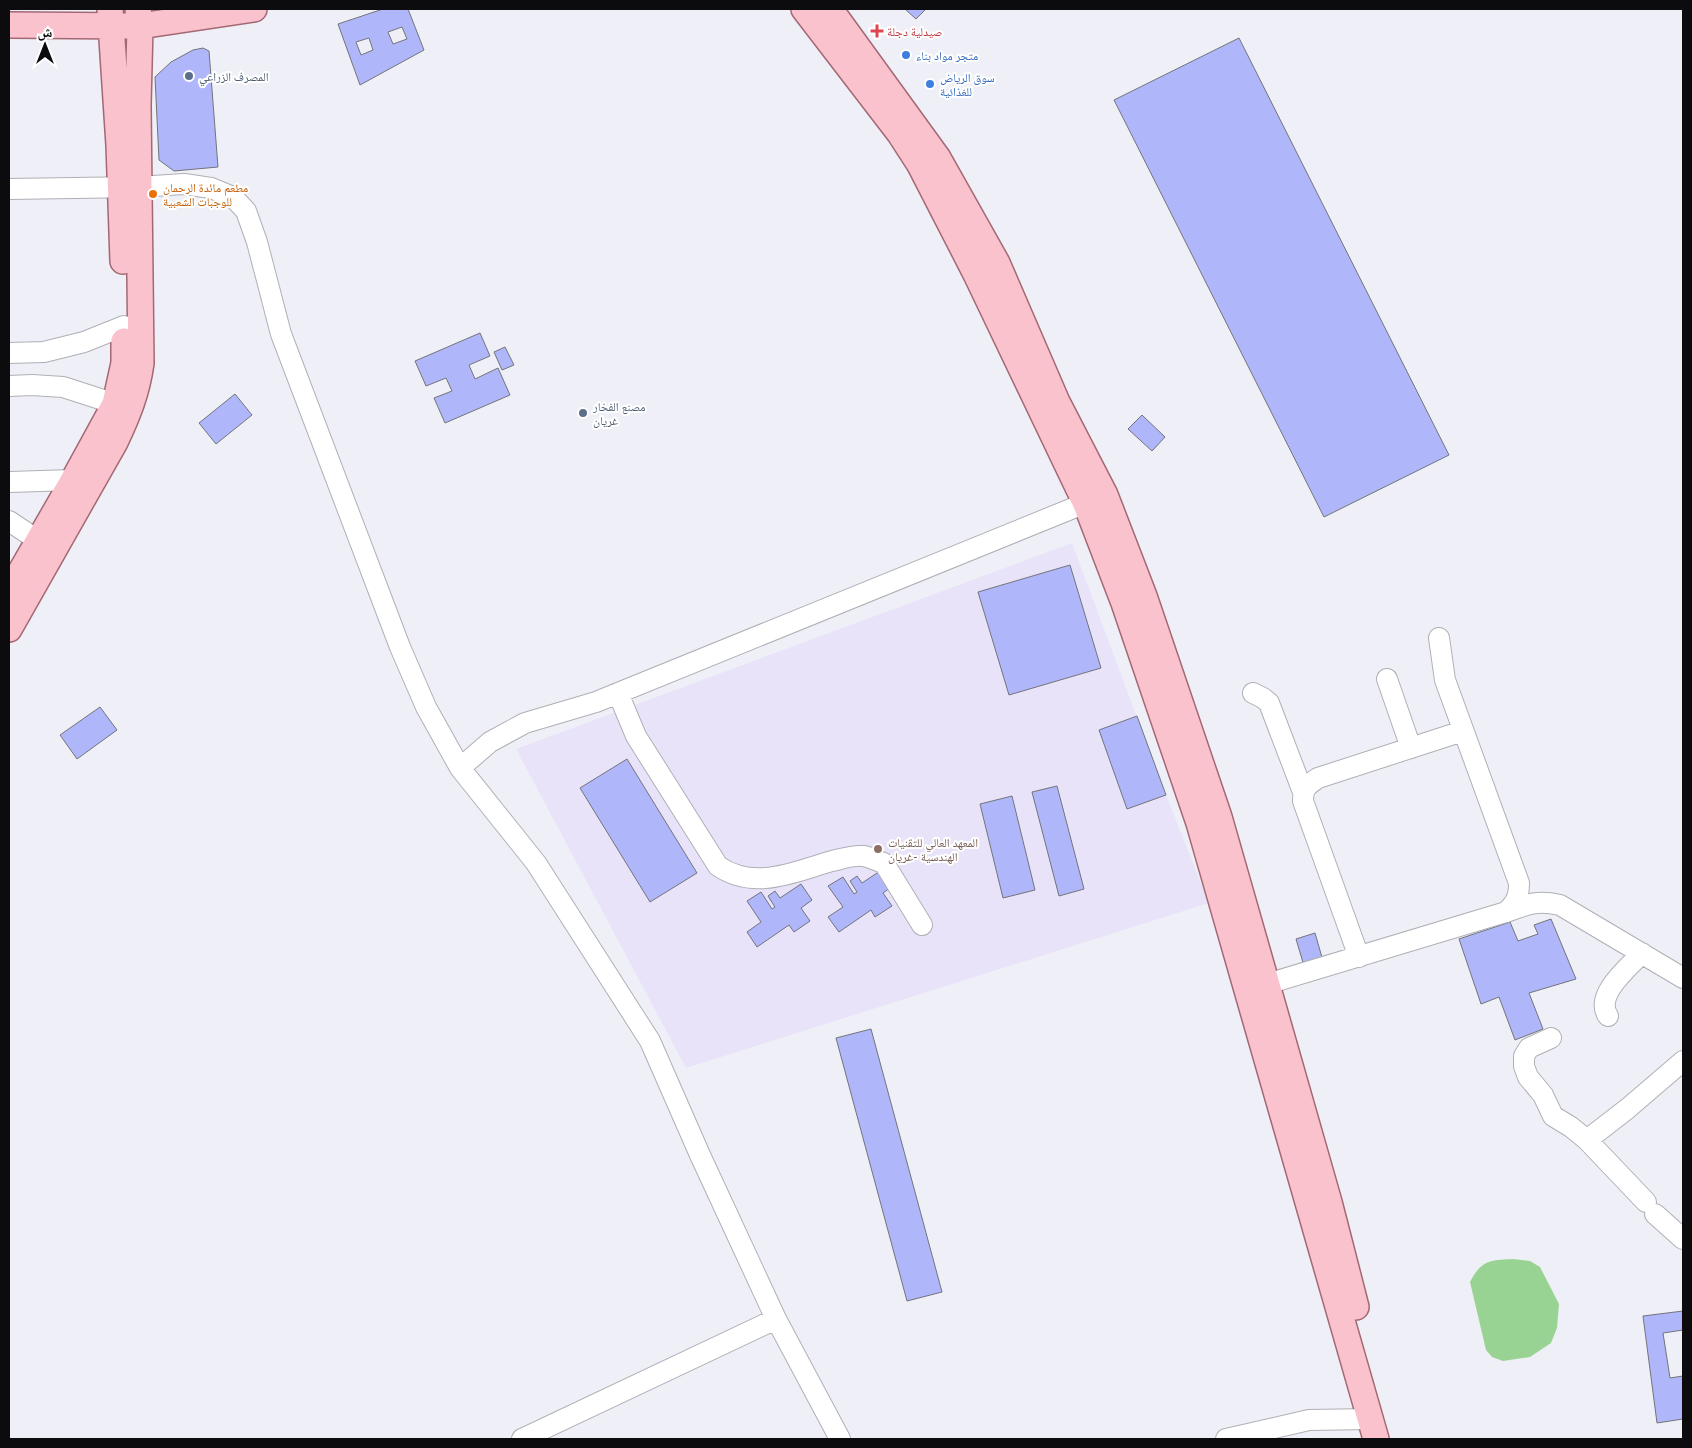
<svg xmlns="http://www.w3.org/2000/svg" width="1692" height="1448" viewBox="0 0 1692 1448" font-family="'IBM Plex Sans','Noto Naskh Arabic',sans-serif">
  <rect width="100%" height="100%" fill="#eff0f7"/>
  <path fill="#e9e3f9" d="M1072,543L1166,795L1209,903L686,1068L516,749Z"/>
  <path fill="#99d393" d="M1513,1259L1530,1261L1540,1267L1559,1304L1557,1328L1551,1343L1530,1357L1503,1361L1492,1357L1486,1350L1470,1282C1481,1260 1491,1260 1513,1259Z"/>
  <path fill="#afb6f9" stroke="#73747a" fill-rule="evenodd" d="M383,9H408L424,50L360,85L338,24ZM402,27L407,39L393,44L388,32ZM369,38L373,50L361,55L356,42Z
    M905,9H926L916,19Z
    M1239,38L1449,455L1324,517L1114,100Z
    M203,48L209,51L218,167L174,171L159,160L155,77L171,62L193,50Z
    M480,333L490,356L469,365L475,379L498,368L510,395L445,423L434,398L452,391L446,378L426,386L415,361Z
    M505,347L514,365L502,370L494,352Z
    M235,394L252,415L216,444L199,423Z
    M1142,415L1165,437L1152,451L1128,429Z
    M1070,565L1101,668L1009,695L978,592Z
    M100,707L117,730L77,759L60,735Z
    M1137,716L1166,795L1127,809L1099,730Z
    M627,759L697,873L650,902L580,788Z
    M1057,786L1084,889L1059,896L1032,792Z
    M1012,796L1035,890L1003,898L980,804Z
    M883,869L894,885L883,893L892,906L875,917L871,910L839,932L828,917L843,907L828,886L843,877L854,894L857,892L850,881L857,876L862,883Z
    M801,884L812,900L801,908L810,921L794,932L789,925L757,947L747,932L761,922L747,901L761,892L772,909L775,907L768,896L775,891L780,898Z
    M1551,919L1576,979L1529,993L1543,1029L1515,1040L1499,997L1481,1004L1459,939L1510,922L1518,941L1538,934L1534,925Z
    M1315,933L1323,961L1304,966L1296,939Z
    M871,1029L942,1292L907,1301L836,1038Z
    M1683,1311V1330L1663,1333L1670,1378L1683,1376V1419L1657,1423L1643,1316Z"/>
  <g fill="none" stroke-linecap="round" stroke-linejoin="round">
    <g stroke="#afb0b6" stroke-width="22">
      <path id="minor" d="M9,189L138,187L184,184L211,188L233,197L246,211L257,242L281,334L400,647L426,707L460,768L536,863L650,1041L700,1155L776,1319L840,1439
        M9,353L44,352L84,342L124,326
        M9,386L32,385L63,387L128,408
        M9,482L73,480
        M9,521L51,549
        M1387,679L1411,748
        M618,693L636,736L718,866C755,891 793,872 832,861C841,859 853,855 863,856C870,857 877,861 884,863L922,925
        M1253,693L1263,698L1269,703L1303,792
        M460,768L490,742L525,723L596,702L1098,498
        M1506,912C1528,904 1537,900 1560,905L1683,978
        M1359,957L1303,801C1303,787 1308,785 1318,778L1463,731
        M1267,984L1506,912C1516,903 1519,897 1519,883L1445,680L1439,638
        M1608,1016C1594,995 1628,968 1642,953
        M1551,1038L1529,1048L1524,1056V1066L1528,1077L1543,1095L1553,1116L1571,1127L1587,1140L1646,1202
        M1587,1140L1627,1109L1683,1061
        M1655,1214L1683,1239
        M522,1439L776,1319
        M1226,1439L1309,1420L1371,1419"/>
    </g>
    <g stroke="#a36874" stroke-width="28">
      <path id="major" d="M110,9L119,145L123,261
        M804,9L900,134L920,165L976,274L1086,504L1124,603L1199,823L1376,1439
        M830,9L938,158L997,263L1057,402L1105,495L1144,596L1219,817L1329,1202L1356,1307
        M9,25L140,26L254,9
        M9,592L74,479L115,404L124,363V341
        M9,629L115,442C128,415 137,392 141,363L138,105L140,26L138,9"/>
    </g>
    <use href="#minor" stroke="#fff" stroke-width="20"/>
    <use href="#major" stroke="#f9c2cc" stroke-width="25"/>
  </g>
  <path fill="#e0444e" stroke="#fff" stroke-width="2" d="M874.5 23.5h5v5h5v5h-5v5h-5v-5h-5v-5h5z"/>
  <g fill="#3f7fe0" stroke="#fff" stroke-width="2">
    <circle cx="906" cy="55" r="5"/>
    <circle cx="930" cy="84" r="5"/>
  </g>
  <g fill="#5c6f8a" stroke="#fff" stroke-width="2">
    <circle cx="189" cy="76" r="5"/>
    <circle cx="583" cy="413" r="5"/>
  </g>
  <circle fill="#e8710a" stroke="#fff" stroke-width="2" cx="153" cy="194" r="5"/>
  <circle fill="#8d6e63" stroke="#fff" stroke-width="2" cx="878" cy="849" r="5"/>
  <g text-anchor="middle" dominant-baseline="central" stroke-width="4" stroke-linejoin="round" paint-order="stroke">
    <g font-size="12" fill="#be3a42" stroke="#fff" text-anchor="start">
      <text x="887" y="31">صيدلية دجلة</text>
    </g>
    <g font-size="12" fill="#366cbe" stroke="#fff" text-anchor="start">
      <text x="916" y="55">متجر مواد بناء</text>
      <text x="940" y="77">سوق الرياض<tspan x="940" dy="14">للغذائية</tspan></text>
    </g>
    <g font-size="12" fill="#4e5e75" stroke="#fff" text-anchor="start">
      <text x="199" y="76">المصرف الزراعي</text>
      <text x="593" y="406">مصنع الفخار<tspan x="593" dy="14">غريان</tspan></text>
    </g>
    <g font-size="12" fill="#c56008" stroke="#fff" text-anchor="start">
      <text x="163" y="187">مطعم مائدة الرحمان<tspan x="163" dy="14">للوجبات الشعبية</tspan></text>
    </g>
    <g font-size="12" fill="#785e54" stroke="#fff" text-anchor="start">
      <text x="888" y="842">المعهد العالي للتقنيات<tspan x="888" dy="14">الهندسية -غريان</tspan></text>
    </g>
  </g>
  <rect width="1692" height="1448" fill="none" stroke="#0c0c0f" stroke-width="20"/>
  <g transform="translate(45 45)" stroke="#ffffff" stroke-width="4" paint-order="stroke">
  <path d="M0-4L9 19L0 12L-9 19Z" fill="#0c0c0f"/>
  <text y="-8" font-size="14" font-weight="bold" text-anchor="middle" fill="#0c0c0f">ش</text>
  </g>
</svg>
